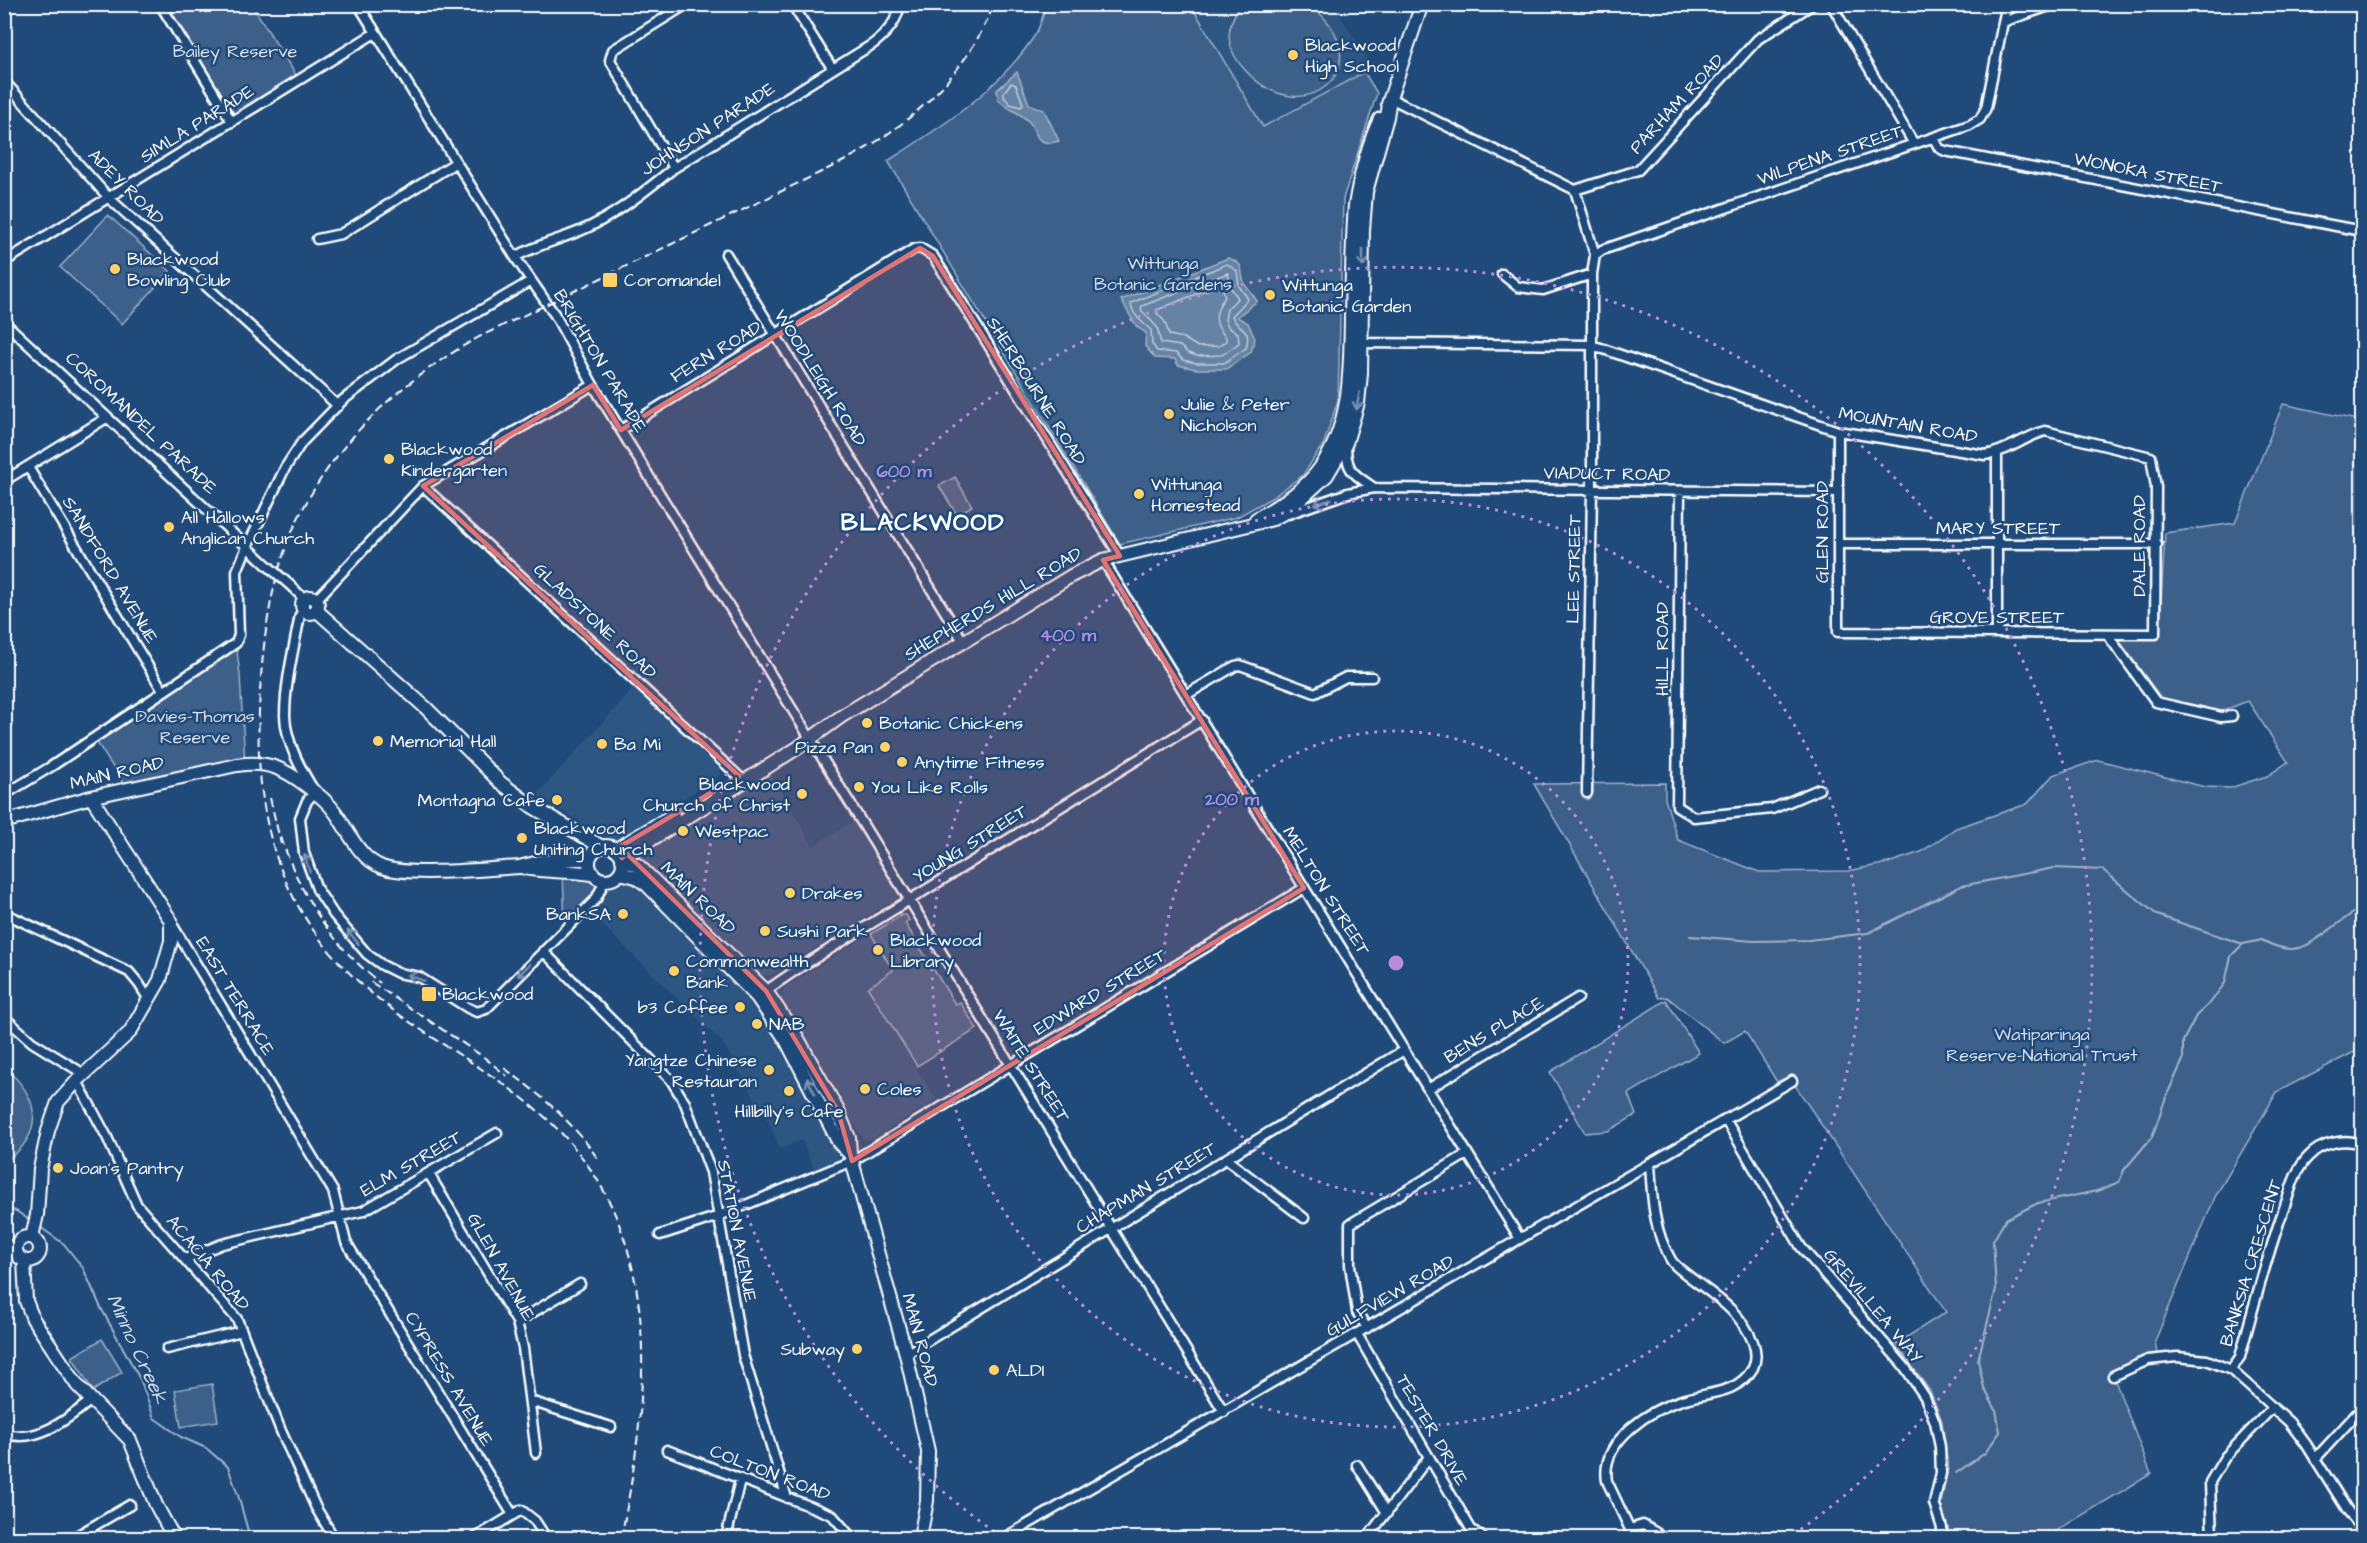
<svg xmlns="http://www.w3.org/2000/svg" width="2367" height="1543" viewBox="0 0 2367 1543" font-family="'Architects Daughter',sans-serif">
  <rect width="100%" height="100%" fill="#1f4a7a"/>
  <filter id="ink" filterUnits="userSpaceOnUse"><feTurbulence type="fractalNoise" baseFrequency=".0167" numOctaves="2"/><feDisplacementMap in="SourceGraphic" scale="12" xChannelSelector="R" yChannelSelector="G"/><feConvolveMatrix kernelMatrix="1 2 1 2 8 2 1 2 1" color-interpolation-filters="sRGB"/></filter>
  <g filter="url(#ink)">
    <path fill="#2e5683" d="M1191,5H1334L1372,67L1263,127Z
      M635,687L720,767V776L614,841L536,796Z
      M771,775L813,846L856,820L902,895L769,976L762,975L642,857L644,851Z
      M622,876L633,878L747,997L763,1019L823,1123L839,1161L814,1170L802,1140L780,1149L769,1123L722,1042L588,911Z
      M871,934L894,970L868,988L936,1100L870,1140L863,1139L781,997L785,987Z"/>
    <path fill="#3c618b" stroke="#9eb0c5" stroke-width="1.5" d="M160,5H252L299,80L232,122Z
      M1046,5H1191L1263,127L1364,72L1377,93L1343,199L1338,400L1324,443L1303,475L1273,497L1237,517L1120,544L888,161C943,126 999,90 1035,35C1041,26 1043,14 1046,5Z
      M1240,5H1310C1387,64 1301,141 1240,64C1224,43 1227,26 1240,5Z
      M108,215L170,271L122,324L60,267Z
      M2283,404L2362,421V1052L2356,1051L2277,1092L2215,1197L2155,1341L2157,1353L2112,1373L2151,1474L2044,1538H1949L1941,1504L1948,1468L1942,1421L1930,1391L1896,1344L1946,1312L1789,1076L1777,1082L1745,1031L1724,1043L1667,997L1659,998L1534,784L1665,783V799L1678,840L1759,872L1848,871L1888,863L1921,852L1956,828L2027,804L2053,775L2098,760L2205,787L2230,788L2267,776L2288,762L2248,701L2222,711L2161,698L2118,639H2159L2165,533L2235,523Z
      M955,477L972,506L957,515L939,486Z
      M236,643L240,675L245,764L127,789L94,738Z
      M563,874L585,878L599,887L595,897L565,924Z
      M902,915H906L909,920L905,923L955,1004L960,1002L977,1029L917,1066L868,988L893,970L871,934Z
      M1666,1000L1699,1053L1628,1094L1636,1115L1608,1131L1585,1133L1550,1072Z
      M5,1068C41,1098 45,1134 5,1162Z
      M102,1339L122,1372L93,1391L72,1357Z
      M212,1384L218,1421L181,1427L175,1390Z"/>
    <path fill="#6583a4" stroke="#a3b5c8" stroke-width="1.5" d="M1017,72L1029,104L1044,110L1059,141C1052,143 1047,144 1040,140C1035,136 1034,128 1030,123C1021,112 1007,110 998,99L997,90Z
      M1228,258C1248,265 1238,272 1245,285C1249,290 1253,295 1257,301L1237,317L1248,323L1255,339L1251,352L1226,369H1196L1178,365L1175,359L1155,358L1145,346L1146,333L1137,327L1121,300Z"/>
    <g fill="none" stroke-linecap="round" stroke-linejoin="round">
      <path stroke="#c1cddb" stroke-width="1.5" d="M1011,83L1016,85L1023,104L1021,107L1010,104L1004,97V92Z
        M1227,264L1237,271L1239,286L1248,299L1232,316C1236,330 1253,325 1246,348L1224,363H1196L1183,360L1176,353L1157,351L1152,344L1151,330C1142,322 1132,315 1131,303Z
        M1228,273L1231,288L1238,298L1227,309L1225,320L1229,328L1238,333L1239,343L1222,355L1197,356L1188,353L1180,346L1161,343L1157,327L1141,310L1142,306Z
        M1218,285L1222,286L1225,297C1214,311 1212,324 1226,337V341L1219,346L1198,347L1183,338L1169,335L1165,322L1157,313V310Z"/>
      <path stroke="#a3b5c8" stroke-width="2" d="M2362,822L2356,829L2362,845
        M1690,936L1754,941L1809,940L1868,933L1961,886L2054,868L2103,870L2157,915L2243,944
        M4,1208L16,1211L31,1221
        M40,1227L64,1244L83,1268L101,1308L141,1381L154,1418L181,1437L206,1448L228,1467L238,1495L250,1538
        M1956,1473L1985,1453L2000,1432L1996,1410L1984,1388L1978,1360L1996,1289L1993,1241L2006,1219L2038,1203L2097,1191L2119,1182L2124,1170L2152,1137L2166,1097L2183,1060V1041L2196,1016L2211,1002L2225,983L2231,956L2243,944L2262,940C2293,957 2305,948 2331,929C2341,921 2352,914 2362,906"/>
      <g stroke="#fff" stroke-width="13">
        <path id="street" d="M160,4L232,122
          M358,4L515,257L555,315L593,385L1224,1412
          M792,4L832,68
          M1831,4L1914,144
          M2003,22L2007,4
          M4,81L109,198L338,406
          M1390,98L1575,190L1638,170L1758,39L1813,4
          M1934,138L1939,148L1945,151L2362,231
          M674,168L610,60L613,50L687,4
          M1575,190L1595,255
          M317,239L341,234L455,163
          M726,254L963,641
          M515,257C540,243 568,238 593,225C622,210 649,188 674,168L873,44C887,33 897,22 900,4
          M4,262L375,33
          M1502,274L1518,287L1543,290L1592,274
          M4,322L268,566
          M1357,343L1592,345L1838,431L1985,455C2007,452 2024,437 2045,431L2151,457L2156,487L2155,634L1838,632V431
          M621,430L914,249L920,248L933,256L1120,556
          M1346,445C1346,472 1354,474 1374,488
          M28,467L163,691
          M4,481L108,417
          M423,486L744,781
          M1680,492L1677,806L1694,817L1772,809L1819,789
          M1288,514L1348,493L1374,488L1838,492
          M1838,544H2157
          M1103,560L1520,1239
          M291,586L305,600
          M316,600L423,486L593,385
          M305,611L300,615C294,648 285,683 285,716C286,743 301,770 315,792L307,801L300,818L304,853L317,889L334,915L367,954L382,965L398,973L419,977L468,1008L477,1012L486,1009L596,899L605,880
          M1997,633V453
          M2107,634L2156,702L2221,717L2232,716
          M1186,695L1235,666L1240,665L1315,693L1346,677H1372
          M1587,793L1592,490V274L1595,255L1602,250L1970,125L1980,119L1986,108L2003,22L2055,4
          M4,795L52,766L236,643L239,635L237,571L247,547L285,468L302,442L343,400L397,359L531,281
          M4,913L129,972L139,984L149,1000
          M172,924L333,1191L346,1242L513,1515L521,1510L535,1521L546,1538
          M543,951L671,1080L685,1103L711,1172L743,1355L787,1498
          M764,992L799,968L1202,720
          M4,1017L32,1042L84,1074
          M77,1081L107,1137L137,1205L237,1319L281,1431L316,1508L334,1538
          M1428,1089L1578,998
          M1725,1119L1801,1247L1904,1366L1925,1397L1935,1422L1940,1447L1941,1473L1934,1503L1942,1528L1941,1538
          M1226,1159L1304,1218
          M429,1174L517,1322L523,1348L536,1453
          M660,1235L719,1216L852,1161L1304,888
          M4,1247L16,1245
          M185,1259L222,1244L363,1211L497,1133
          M517,1322L580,1284
          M1367,1328L1357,1312L1350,1265V1224L1467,1154
          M1357,1334L1471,1529L1483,1538
          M167,1349L242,1331
          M906,1354L1404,1050
          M2231,1370L2240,1357C2253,1308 2266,1259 2283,1211C2290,1193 2294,1171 2308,1157C2321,1143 2345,1137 2362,1145
          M2113,1376L2148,1360L2177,1357L2207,1360L2231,1370L2289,1422L2306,1444L2348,1511L2362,1529
          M530,1401L611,1427
          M4,1433C35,1445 68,1419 90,1401
          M667,1450L832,1515L852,1538
          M2315,1459L2362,1408
          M1357,1465L1387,1513
          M1630,1529L1643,1525L1665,1538
          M73,1538L130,1505
          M475,1538L513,1515
          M726,1538L740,1480
          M1004,1538L1792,1081
          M1367,1538L1429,1457
          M1634,1538L1607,1481C1600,1440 1651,1409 1685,1399C1710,1392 1738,1394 1753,1368C1757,1359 1756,1350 1753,1342C1741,1312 1716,1297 1691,1278C1684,1272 1675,1267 1671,1260C1653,1230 1652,1197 1650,1163
          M2212,1538L2210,1482L2225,1457L2273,1407"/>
      </g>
      <g stroke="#fff" stroke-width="16">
        <path id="secondary" d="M1388,104L1422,4
          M1256,519C1279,505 1304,491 1320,468C1352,423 1350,368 1351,315C1352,278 1352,242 1355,205C1360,176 1367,146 1380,119
          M302 605a8 8 0 1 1 16 0a8 8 0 1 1-16 0Z
          M316,610L426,708L501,783L533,807L602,847
          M4,822L91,797L237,765C267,760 285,769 308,787C318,794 328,802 335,812C349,831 358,858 382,867C409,877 487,869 519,867L539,862L589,858
          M589 863a17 17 0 1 1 34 0a17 17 0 1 1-34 0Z
          M616,849L673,815
          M622,858L799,747L842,716L1071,576L1103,560L1273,519L1289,510L1327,475L1346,443L1358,403L1361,374L1363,230L1366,192L1387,117L1390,98
          M622,860L638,865L766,991L797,1037L838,1111L849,1138L850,1154L906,1354L928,1451L927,1501L920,1538
          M524,868C547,873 569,870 592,874
          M620,873L636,877L647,885L757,997L786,1040L839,1143L850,1154
          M16 1249a12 12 0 1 1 24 0a12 12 0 1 1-24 0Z
          M32,1237L37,1215L40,1169L48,1131L58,1102L77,1081L130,1032L160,980L171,941V921L91,797
          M24,1260L26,1301L33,1319L77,1385L130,1440L156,1505L174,1538"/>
      </g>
      <use href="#street" stroke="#1f4a7a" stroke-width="8"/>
      <use href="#secondary" stroke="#1f4a7a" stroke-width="12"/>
      <path stroke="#fff" stroke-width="2" stroke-dasharray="9 4.5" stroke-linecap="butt" d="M270,798L281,844
        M281,837C300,895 332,945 380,983
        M371,982L485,1058L507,1076
        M504,1068C541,1095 573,1122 598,1159
        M621,1538C644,1425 661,1291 601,1186C537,1075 419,1050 339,962C260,876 252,776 262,665C267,610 278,554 305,505C345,432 407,377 479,337L844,161C910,125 966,76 994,4"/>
      <g stroke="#fff" stroke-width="13" stroke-linecap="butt">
        <path id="street-bridge" d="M268,566L291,586"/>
      </g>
      <use href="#street-bridge" stroke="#1f4a7a" stroke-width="8"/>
    </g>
    <defs><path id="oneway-shaft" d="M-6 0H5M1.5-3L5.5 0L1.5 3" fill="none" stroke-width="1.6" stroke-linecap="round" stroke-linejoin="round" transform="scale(1.5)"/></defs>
    <g stroke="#7992af">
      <use href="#oneway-shaft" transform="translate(1363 258) rotate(90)"/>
      <use href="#oneway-shaft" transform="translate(1358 401) rotate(100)"/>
      <use href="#oneway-shaft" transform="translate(1323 502) rotate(161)"/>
      <use href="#oneway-shaft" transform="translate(307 863) rotate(-107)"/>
      <use href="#oneway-shaft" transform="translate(353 937) rotate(-129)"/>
      <use href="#oneway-shaft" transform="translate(524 970) rotate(135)"/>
      <use href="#oneway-shaft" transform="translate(416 978) rotate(-160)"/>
      <use href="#oneway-shaft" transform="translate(811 1086) rotate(-118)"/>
    </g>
  </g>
  <path fill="#e47373" fill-opacity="0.2" stroke="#e47373" stroke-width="4.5" stroke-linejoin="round" d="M920,248L933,256L1120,556L1103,560L1304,888L852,1161L838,1111L766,991L627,854L622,858L616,849L739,776L423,486L593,385L621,430Z"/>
  <g fill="none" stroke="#b68bdc" stroke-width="3" stroke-dasharray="3 6">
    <circle cx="1396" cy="963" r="232"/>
    <circle cx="1396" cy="963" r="464"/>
    <path d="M1002 1537A696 696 0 1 1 1790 1537"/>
  </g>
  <g fill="#ffd166" stroke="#1f4a7a" stroke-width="2">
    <circle cx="1293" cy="55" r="6"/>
    <circle cx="115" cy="269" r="6"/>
    <rect x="602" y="272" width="16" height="16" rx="3"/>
    <circle cx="1270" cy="295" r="6"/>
    <circle cx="1169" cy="414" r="6"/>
    <circle cx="389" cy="459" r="6"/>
    <circle cx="1139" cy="494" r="6"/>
    <circle cx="169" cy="527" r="6"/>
    <circle cx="867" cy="723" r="6"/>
    <circle cx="378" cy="741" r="6"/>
    <circle cx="602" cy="744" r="6"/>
    <circle cx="885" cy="747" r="6"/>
    <circle cx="902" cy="762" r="6"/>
    <circle cx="859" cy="787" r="6"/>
    <circle cx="802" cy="794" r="6"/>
    <circle cx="557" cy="800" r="6"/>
    <circle cx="683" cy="831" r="6"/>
    <circle cx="522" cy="838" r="6"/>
    <circle cx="790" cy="893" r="6"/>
    <circle cx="623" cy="914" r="6"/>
    <circle cx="765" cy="931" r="6"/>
    <circle cx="878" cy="950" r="6"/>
    <circle cx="674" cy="971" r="6"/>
    <rect x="421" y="986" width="16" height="16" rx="3"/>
    <circle cx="740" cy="1007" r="6"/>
    <circle cx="757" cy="1024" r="6"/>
    <circle cx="769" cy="1070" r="6"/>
    <circle cx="865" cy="1089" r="6"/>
    <circle cx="789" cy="1091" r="6"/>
    <circle cx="58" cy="1168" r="6"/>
    <circle cx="857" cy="1349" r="6"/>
    <circle cx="994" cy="1370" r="6"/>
  </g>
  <g text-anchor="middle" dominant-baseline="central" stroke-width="5" stroke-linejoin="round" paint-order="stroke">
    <g font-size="18" fill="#fff" stroke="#1f4a7a" text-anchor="start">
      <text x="1305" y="45">Blackwood<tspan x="1305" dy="21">High School</tspan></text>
      <text x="127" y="259">Blackwood<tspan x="127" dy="21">Bowling Club</tspan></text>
      <text x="624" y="280">Coromandel</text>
      <text x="1282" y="285">Wittunga<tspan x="1282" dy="21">Botanic Garden</tspan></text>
      <text x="1181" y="404">Julie &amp; Peter<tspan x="1181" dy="21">Nicholson</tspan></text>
      <text x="401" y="449">Blackwood<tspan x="401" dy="21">Kindergarten</tspan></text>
      <text x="1151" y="484">Wittunga<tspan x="1151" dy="21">Homestead</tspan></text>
      <text x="181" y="517">All Hallows<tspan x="181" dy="21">Anglican Church</tspan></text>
      <text x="879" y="723">Botanic Chickens</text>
      <text x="390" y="741">Memorial Hall</text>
      <text x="614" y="744">Ba Mi</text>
      <text x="873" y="747" text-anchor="end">Pizza Pan</text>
      <text x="914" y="762">Anytime Fitness</text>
      <text x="790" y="784" text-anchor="end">Blackwood<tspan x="790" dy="21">Church of Christ</tspan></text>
      <text x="871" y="787">You Like Rolls</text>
      <text x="545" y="800" text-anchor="end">Montagna Cafe</text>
      <text x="534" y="828">Blackwood<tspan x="534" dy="21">Uniting Church</tspan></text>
      <text x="695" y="831">Westpac</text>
      <text x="802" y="893">Drakes</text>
      <text x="611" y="914" text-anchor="end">BankSA</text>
      <text x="777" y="931">Sushi Park</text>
      <text x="890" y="940">Blackwood<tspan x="890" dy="21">Library</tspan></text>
      <text x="686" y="961">Commonwealth<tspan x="686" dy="21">Bank</tspan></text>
      <text x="442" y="994">Blackwood</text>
      <text x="728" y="1007" text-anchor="end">b3 Coffee</text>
      <text x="769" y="1024">NAB</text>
      <text x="757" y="1060" text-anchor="end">Yangtze Chinese<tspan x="757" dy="21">Restauran</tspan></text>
      <text x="877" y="1089">Coles</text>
      <text x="789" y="1111" text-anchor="middle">Hillbilly's Cafe</text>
      <text x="70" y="1168">Joan's Pantry</text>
      <text x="845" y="1349" text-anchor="end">Subway</text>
      <text x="1006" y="1370">ALDI</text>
    </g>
    <g font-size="18" fill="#d8dfe8" stroke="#1f4a7a">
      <text x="235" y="51">Bailey Reserve</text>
      <text x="1163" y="263">Wittunga<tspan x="1163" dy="21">Botanic Gardens</tspan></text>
      <text x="195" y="716">Davies-Thomas<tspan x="195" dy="21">Reserve</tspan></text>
      <text x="2042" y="1034">Watiparinga<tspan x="2042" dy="21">Reserve-National Trust</tspan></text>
    </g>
    <g font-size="18" fill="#fff" stroke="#1f4a7a">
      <text transform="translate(1677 104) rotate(-47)">PARHAM ROAD</text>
      <text transform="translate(197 124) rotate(-32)">SIMLA PARADE</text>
      <text transform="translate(708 129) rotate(-33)">JOHNSON PARADE</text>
      <text transform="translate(1830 155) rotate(-19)">WILPENA STREET</text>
      <text transform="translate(2148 173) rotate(11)">WONOKA STREET</text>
      <text transform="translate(126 187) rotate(45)">ADEY ROAD</text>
      <text transform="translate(716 352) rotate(-31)">FERN ROAD</text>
      <text transform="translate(600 361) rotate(59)">BRIGHTON PARADE</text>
      <text transform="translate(820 378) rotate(58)">WOODLEIGH ROAD</text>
      <text transform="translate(1036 391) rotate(58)">SHERBOURNE ROAD</text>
      <text transform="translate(141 423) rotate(43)">COROMANDEL PARADE</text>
      <text transform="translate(1908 425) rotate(10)">MOUNTAIN ROAD</text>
      <text transform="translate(1607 474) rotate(1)">VIADUCT ROAD</text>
      <text x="1998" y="528">MARY STREET</text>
      <text transform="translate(1822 532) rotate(-90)">GLEN ROAD</text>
      <text transform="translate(2139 546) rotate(-90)">DALE ROAD</text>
      <text transform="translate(1574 569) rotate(-89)">LEE STREET</text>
      <text transform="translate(110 570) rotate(59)">SANDFORD AVENUE</text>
      <text transform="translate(993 604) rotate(-31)">SHEPHERDS HILL ROAD</text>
      <text x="1997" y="617">GROVE STREET</text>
      <text transform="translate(595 621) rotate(43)">GLADSTONE ROAD</text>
      <text transform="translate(1662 649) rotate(-90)">HILL ROAD</text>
      <text transform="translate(117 773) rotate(-13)">MAIN ROAD</text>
      <text transform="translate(970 844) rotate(-32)">YOUNG STREET</text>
      <text transform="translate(1326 891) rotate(58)">MELTON STREET</text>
      <text transform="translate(698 898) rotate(44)">MAIN ROAD</text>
      <text transform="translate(1100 992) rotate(-31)">EDWARD STREET</text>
      <text transform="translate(235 996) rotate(59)">EAST TERRACE</text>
      <text transform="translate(1494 1030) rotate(-31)">BENS PLACE</text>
      <text transform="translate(1031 1066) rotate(58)">WAITE STREET</text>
      <text transform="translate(411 1164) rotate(-30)">ELM STREET</text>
      <text transform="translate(1146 1188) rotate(-31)">CHAPMAN STREET</text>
      <text transform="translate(737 1231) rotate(79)">STATION AVENUE</text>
      <text transform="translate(208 1263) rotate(50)">ACACIA ROAD</text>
      <text transform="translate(2251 1263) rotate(-73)">BANKSIA CRESCENT</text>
      <text transform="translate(501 1267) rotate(61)">GLEN AVENUE</text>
      <text transform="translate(1390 1296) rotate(-30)">GULFVIEW ROAD</text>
      <text transform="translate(1873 1306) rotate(50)">GREVILLEA WAY</text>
      <text transform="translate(920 1340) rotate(75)">MAIN ROAD</text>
      <text transform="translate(449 1379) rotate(59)">CYPRESS AVENUE</text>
      <text transform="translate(1432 1430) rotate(60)">TESTER DRIVE</text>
      <text transform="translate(770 1473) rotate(21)">COLTON ROAD</text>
    </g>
    <g font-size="20" font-style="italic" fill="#d8e0e8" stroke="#1f4a7a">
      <text transform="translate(137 1349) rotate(65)">Minno Creek</text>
    </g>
    <g font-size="24" font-weight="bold" letter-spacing="1.5" fill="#fff" stroke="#1f4a7a">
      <text x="923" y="523">BLACKWOOD</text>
    </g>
  </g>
  <circle cx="1396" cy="963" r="9" fill="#b68bdc" stroke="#1f4a7a" stroke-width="3"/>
  <g font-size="18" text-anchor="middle" font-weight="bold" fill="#b68bdc" stroke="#1f4a7a" stroke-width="5" stroke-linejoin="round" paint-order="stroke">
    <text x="904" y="477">600 m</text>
    <text x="1068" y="641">400 m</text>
    <text x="1232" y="805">200 m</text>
  </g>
  <rect width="2367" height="1543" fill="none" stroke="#1f4a7a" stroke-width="24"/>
  <rect x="12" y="12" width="2343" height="1519" fill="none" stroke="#fff" stroke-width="2" filter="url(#ink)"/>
</svg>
